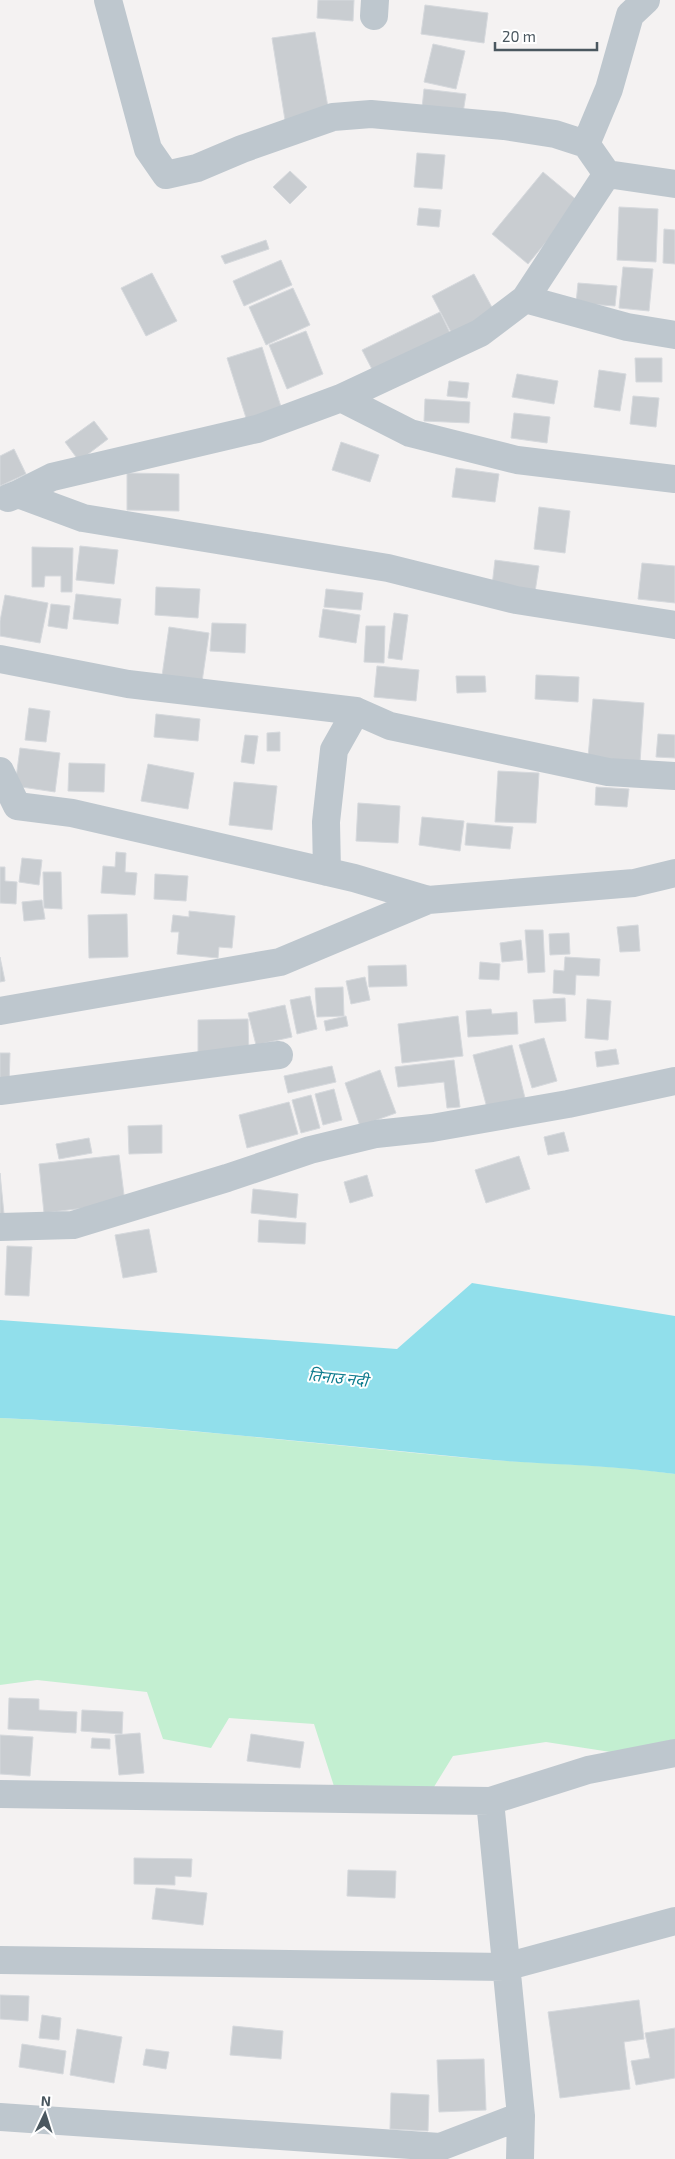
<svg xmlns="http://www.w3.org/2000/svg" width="675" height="2159" viewBox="0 0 675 2159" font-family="'Exo 2','Noto Sans Devanagari',sans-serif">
  <rect width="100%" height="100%" fill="#f4f2f2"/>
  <path fill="#c3efd1" d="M0,1418C156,1425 312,1443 468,1458C537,1464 606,1464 675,1474V1739L617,1753L546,1742L453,1756L421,1808H341L314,1724L229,1718L211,1748L163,1739L147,1692L37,1680L0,1685Z"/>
  <path fill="#91dfeb" d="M472,1283L675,1316V1474C607,1464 539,1465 471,1458C314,1443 158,1425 0,1418V1320L397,1349Z"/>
  <path fill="#c9cdd1" stroke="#d6d9dd" d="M318,0H354L353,21L317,18Z
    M425,5L488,13L484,43L421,34Z
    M315,32L329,113L285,120L272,38Z
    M433,44L465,51L456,89L424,82Z
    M424,89L466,94L463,113L422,108Z
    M417,153L445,155L442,189L414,187Z
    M290,171L307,187L290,204L273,187Z
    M543,172L579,202L528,264L492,234Z
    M619,207L658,209L656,262L617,260Z
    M419,208L441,210L439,227L417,225Z
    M664,229L675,230V264L663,263Z
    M266,240L269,249L225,264L221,256Z
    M281,260L292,285L244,306L233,281Z
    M623,267L653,269L649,311L619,308Z
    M152,273L177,321L146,336L121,288Z
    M474,274L494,311L452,334L432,296Z
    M578,283L617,286L615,306L576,303Z
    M293,288L310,325L266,345L249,307Z
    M440,312L451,335L374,373L362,350Z
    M306,331L323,374L287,389L269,345Z
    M262,347L283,413L248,424L227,358Z
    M635,358H662V382H636Z
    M599,370L626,374L620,411L594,407Z
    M517,374L558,381L554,404L512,397Z
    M449,381L469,383L467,398L447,396Z
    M633,396L659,398L656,427L630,424Z
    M425,399L470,402L469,423L424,421Z
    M514,413L550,417L547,443L511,438Z
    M94,421L108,439L79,461L65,442Z
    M341,442L379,455L370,482L332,470Z
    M14,449L26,474L0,486V456Z
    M456,468L499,474L495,502L452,497Z
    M127,473L179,474V511L127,510Z
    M539,507L570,511L565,553L534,549Z
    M80,546L118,550L114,584L76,580Z
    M32,547L73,548L72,592H61V576H45L44,587H32Z
    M495,560L539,566L535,592L492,586Z
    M642,563L675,566V603L638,599Z
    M156,587L200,589L198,618L155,615Z
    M326,589L363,593L361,610L324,607Z
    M76,594L121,599L118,624L73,619Z
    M5,595L48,603L40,643L0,636V621Z
    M51,604L70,606L67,629L48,626Z
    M323,609L360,615L356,643L319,637Z
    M394,613L408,615L402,660L388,658Z
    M212,623L246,624L245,653L210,651Z
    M366,626H385L384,663L364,662Z
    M169,627L209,633L202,682L162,676Z
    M377,666L419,670L416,701L374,697Z
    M536,675L579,677L578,702L535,699Z
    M456,676H485L486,692L457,693Z
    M593,699L644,703L640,762L588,758Z
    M29,708L50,711L46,742L25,740Z
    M156,714L200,719L198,741L154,737Z
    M280,732V751H267V733Z
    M658,734L675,735V758L656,757Z
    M245,735L258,736L254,764L241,762Z
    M20,748L60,753L55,792L15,786Z
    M69,763L105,764L104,792L68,791Z
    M148,764L194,773L188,809L141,801Z
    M498,771L539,773L536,823L495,822Z
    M234,782L277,786L272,830L229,825Z
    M596,787L629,789L627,807L595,805Z
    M358,803L400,806L398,843L356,841Z
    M422,817L464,821L460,851L419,845Z
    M467,823L513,827L510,849L465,845Z
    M116,852L126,853L125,872L137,873L135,895L101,893L103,866L115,867Z
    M22,858L42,860L39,885L19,882Z
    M0,867H5V881L17,882L16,904L0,903Z
    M43,872H61L62,909L44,908Z
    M155,874L188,876L186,901L154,899Z
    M42,900L45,919L24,921L22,902Z
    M189,911L235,916L232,948L219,947L218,958L177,954L179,932H171L173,915L189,917Z
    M127,914L128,957L89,958L88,915Z
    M638,925L640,951L620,952L617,927Z
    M525,930H543L545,972L528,973Z
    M569,933L570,954L550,955L549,934Z
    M521,940L523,960L502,962L500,943Z
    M0,957L5,981L0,982Z
    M565,957L600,959L599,976L576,975L575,995L553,993L554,970L564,971Z
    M480,962L500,964L499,980L479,979Z
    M406,965L407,986L369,987L368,966Z
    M365,977L370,1000L351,1004L346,981Z
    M343,987L344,1016L317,1017L315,988Z
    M310,996L317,1029L297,1034L290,1000Z
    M565,998L566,1021L535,1023L533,1000Z
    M587,999L611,1001L608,1040L585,1038Z
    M285,1005L292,1037L256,1045L248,1013Z
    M491,1009L492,1014L517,1012L518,1034L468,1037L466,1011Z
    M346,1016L348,1026L326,1031L324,1021Z
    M458,1016L463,1056L402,1063L398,1024Z
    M248,1019L249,1057H198V1020Z
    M544,1038L557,1081L532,1088L519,1045Z
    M512,1045L525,1098L487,1108L473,1055Z
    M616,1049L619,1064L597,1067L595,1052Z
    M0,1053H10L9,1086H0Z
    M454,1060L460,1107L447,1108L444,1082L398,1087L395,1067Z
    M332,1066L336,1082L288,1093L284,1076Z
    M380,1070L396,1113L360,1126L345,1083Z
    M334,1089L342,1120L323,1125L315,1094Z
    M311,1095L320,1128L301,1133L292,1100Z
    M289,1102L298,1134L247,1148L239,1115Z
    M162,1125V1153L129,1154L128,1126Z
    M564,1132L569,1151L548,1155L544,1137Z
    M89,1138L92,1153L59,1159L56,1144Z
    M119,1155L125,1203L44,1213L39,1164Z
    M519,1156L530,1189L486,1203L475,1170Z
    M0,1173L4,1214H0Z
    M367,1175L373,1196L350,1203L344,1182Z
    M253,1189L298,1194L296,1218L251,1213Z
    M259,1220L306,1223L305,1244L258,1242Z
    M149,1229L157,1272L123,1278L115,1235Z
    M7,1246L32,1247L29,1296L5,1295Z
    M9,1698L39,1699V1710L77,1712L76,1733L8,1729Z
    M82,1710L123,1712L122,1734L81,1731Z
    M140,1733L144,1773L119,1775L115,1735Z
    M251,1734L304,1742L300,1768L247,1761Z
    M0,1735L33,1737L30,1776L0,1774Z
    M92,1738L110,1739V1749L91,1748Z
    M134,1858L192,1859L191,1877L175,1876V1885L134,1884Z
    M348,1870L396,1871L395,1898L347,1896Z
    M156,1888L207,1893L203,1925L152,1919Z
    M0,1995L29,1996L28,2021L0,2019Z
    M639,2000L644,2039L624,2042L630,2089L560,2098L548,2012Z
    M42,2015L61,2018L59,2040L39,2038Z
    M233,2026L283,2031L281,2059L230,2055Z
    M675,2028V2078L636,2085L631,2061L650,2058L645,2033Z
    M77,2029L122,2037L114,2083L70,2075Z
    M22,2044L66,2051L63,2074L19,2067Z
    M146,2049L169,2052L166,2069L143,2065Z
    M484,2059L486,2110L439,2112L437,2060Z
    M391,2093L429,2095L428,2131L390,2129Z"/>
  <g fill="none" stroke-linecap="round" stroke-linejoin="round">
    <path stroke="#bec7ce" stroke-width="28" d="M108,0L148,149L166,175L197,168L242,149L333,117L371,114L504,126L555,134L586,144L607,174L675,184
      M374,16L375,0
      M586,144L609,89L630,15L646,0
      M525,299L627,327L675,335
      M341,398L410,433L517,460L675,479
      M18,494L52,477L257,429L341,398L480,333L525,299L607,174
      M8,498L18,494L83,518L388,568L516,600L675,625
      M0,659L128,684L356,711
      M0,771L17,806L72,813L354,878L428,900
      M327,872L326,822L334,750L356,711L390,726L608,772L675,776
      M0,1011L280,962L428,900L634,883L675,873
      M0,1091L279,1055
      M0,1227L73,1225L227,1178L310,1150L376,1134L432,1128L568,1104L675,1081
      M0,1794L490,1801L588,1770L675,1753
      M490,1801L521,2116L520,2159
      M0,1960L505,1967L675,1921
      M0,2117L440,2147L521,2116"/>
  </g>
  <g text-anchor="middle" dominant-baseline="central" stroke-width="4" stroke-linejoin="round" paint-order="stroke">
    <g font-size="16" font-style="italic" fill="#0f7c8e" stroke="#fff">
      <text transform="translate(338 1377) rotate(6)">तिनाउ नदी</text>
    </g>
  </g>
  <g transform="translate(45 2114) rotate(4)" stroke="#ffffff" stroke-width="4" paint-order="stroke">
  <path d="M0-4L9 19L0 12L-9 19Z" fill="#4a575f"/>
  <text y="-8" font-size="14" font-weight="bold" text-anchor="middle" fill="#4a575f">N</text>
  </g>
  <path d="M495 42v8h102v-8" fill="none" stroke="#4a575f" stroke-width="2.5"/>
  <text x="502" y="42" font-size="15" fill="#4a575f" stroke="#ffffff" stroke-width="4" paint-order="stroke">20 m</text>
</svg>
